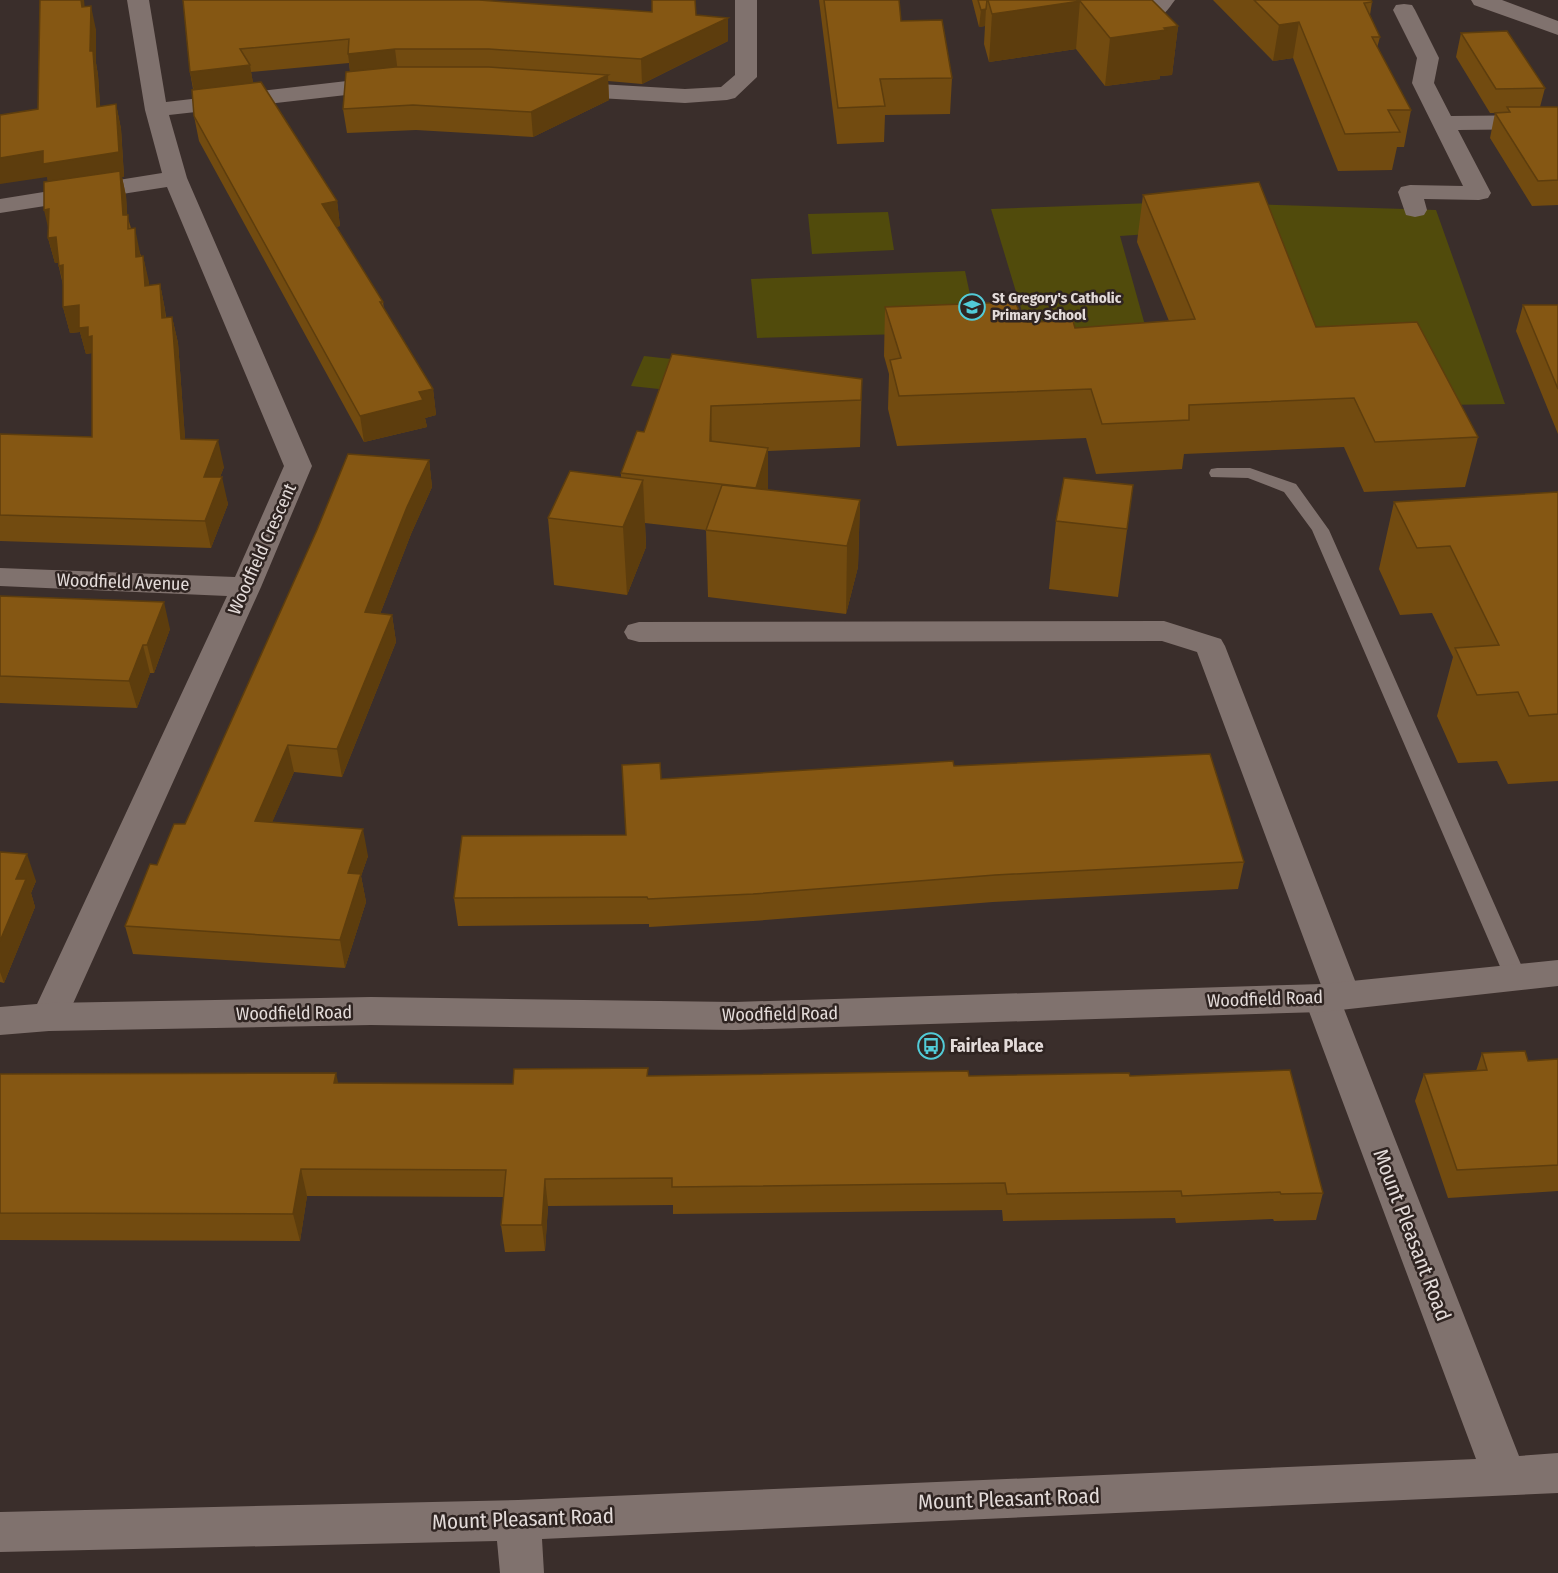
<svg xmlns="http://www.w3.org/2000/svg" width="1558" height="1573" viewBox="0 0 1558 1573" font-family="'Fira Sans Condensed',sans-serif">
  <rect width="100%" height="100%" fill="#3a2e2b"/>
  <path fill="#514b0c" d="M1153,203L1164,233L1120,236L1157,368H1039L991,209Z
    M1250,204L1436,210L1505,404L1444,405L1330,374Z
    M888,212L894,250L812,254L808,214Z
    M965,271L978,332L757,338L751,279Z
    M644,356L815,375L807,405L631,386Z"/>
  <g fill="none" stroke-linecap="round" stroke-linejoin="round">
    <path fill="#80726e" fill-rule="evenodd" d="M1217,468H1250L1296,484L1329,530L1527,978L1523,984L1516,986L1509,984L1505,978L1312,530L1284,492L1248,478L1211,477L1209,473L1211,469Z"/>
    <path fill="#80726e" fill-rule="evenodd" d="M127,0H149L166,102L390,76L398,78L401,83L398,88L390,90L169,115L187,178L312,466L261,587L67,1017L62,1027L49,1031L36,1027L31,1017L227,596L0,586V568L235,577L284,466L167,187L0,213V199L162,173L145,110Z
      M735,0H757V77L735,98L727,100L685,103L564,96L556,94L553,89L556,84L564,82L685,89L721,87L735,75Z
      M1152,0H1175C1171,5 1167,12 1162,15C1153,22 1117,24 1107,22L1104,17L1107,12L1146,6Z
      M1471,0H1502L1558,21V35L1474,5Z
      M1404,4L1412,5L1415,10L1439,58L1434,83L1451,116L1558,115V129L1458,130L1491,193L1488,198L1479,200L1424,199L1427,210L1424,215L1415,217L1406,215L1398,192L1401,187L1410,185L1463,186L1412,83L1417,58L1393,10L1396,5Z
      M1164,621L1221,639L1225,646L1361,996L1356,1006L1344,1009L1519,1456L1558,1453V1493L542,1539L544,1573H500L497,1541L0,1552V1512L518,1500L1476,1459L1304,998L1309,988L1321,985L1197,652L1162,641L639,642L628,639L624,632L628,625L639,622Z"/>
    <path fill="#80726e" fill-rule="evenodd" d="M1558,960V986L1322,1012L735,1030L371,1025L49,1031L0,1035V1007L49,1003L371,997L735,1002L1322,984Z"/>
  </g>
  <path fill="#724b10" d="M84,0V6L96,30V63L98,75L100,107L116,104L121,129L124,177H122L126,196L127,215L131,228L140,253L141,256H143L149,286L160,284L165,310L166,317H172L178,343L185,439L224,467L220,477L228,504L211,548L0,541V434L92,437V353L86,354L80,332L70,333L63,307V285L58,263H55L48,238V182L38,109Z
    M183,0H487V1L696,15L728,41L642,84L608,81L609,100L533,137L416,130L347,133L343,109L350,72L349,63L251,72L253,83L337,201L340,226L336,227L383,302L384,309L433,389L436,415L425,418L427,427L364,442L199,141L194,116L193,89L190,72Z
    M819,0H899L901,21L952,78L950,114L885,115L884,142L837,144Z
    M972,0H1152L1178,26L1172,75L1160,76V79L1105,86L1076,49L989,62L984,44L985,26L979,27Z
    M1213,0H1371L1372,2L1370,15L1380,37L1377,48L1411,110L1404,147H1397L1392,170L1338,171L1293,58L1273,61Z
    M1461,33L1545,88L1540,107L1558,108V205L1532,206L1490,138L1495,113H1490L1456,57Z
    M1143,195L1316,327L1478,437L1465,487L1364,492L1344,447L1184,454L1182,469L1096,474L1086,438L897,446L888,409L889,374L884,356L885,307L1075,328L1169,321L1137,242Z
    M1523,305H1558V434L1516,331Z
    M672,354L862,379L860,447L768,451V490L860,500L858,567L846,614L708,597L706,530L645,523L646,547L627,595L554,585L548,518L621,477V473L644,432Z
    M429,460L432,487L411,534L380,614L392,615L396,642L342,777L294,772L272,822L368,856L361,876L366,902L345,968L133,954L125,926L157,865Z
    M1133,485L1118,597L1049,589L1056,521Z
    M1558,492V781L1508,784L1497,761L1458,763L1437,716L1453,657L1432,613L1400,615L1379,569L1394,502Z
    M0,596L170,629L154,673H150L137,708L0,703Z
    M954,766L1244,862L1238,889L993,902L753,921L649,927V924L458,926L454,898L626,835L661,779Z
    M0,852L36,881L31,893L35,907L4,983L0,982Z
    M1482,1053L1528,1061L1558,1059V1191L1448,1198L1415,1101L1424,1074L1476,1071Z
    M648,1068V1076H1130L1323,1193L1316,1220L1274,1221L1273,1219L1176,1223L1175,1218L1003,1221L1002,1210L673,1214V1205L548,1206L545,1251L505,1252L501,1225L504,1197L307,1196L300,1241L0,1240V1074L338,1083L513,1084Z"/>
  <path fill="#5d3d0d" d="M81,0H84L87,30L82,7Z
    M1051,0H1111L1080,1L1076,49L989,62L992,14Z
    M91,6L96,30V63L98,75L102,132L97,107L90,51Z
    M986,9L985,26L979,27L981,10Z
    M728,18V41L642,84L641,59Z
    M1299,22L1293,58L1273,61L1279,25Z
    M1178,26L1172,75L1160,76V79L1105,86L1110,38Z
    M395,49L398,73L351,78L348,54Z
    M250,65L254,89L195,96L190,72Z
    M608,75L609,100L533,137L531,112Z
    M116,104L121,129L124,177H122L126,196L129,241L50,189L47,177L0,184V158Z
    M337,201L340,226L326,229L322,204Z
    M49,209L50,236L44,210Z
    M135,228L140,253L142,283L136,257Z
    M56,237L62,263H55L48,238Z
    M143,256L149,282L151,312L145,286Z
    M63,265L65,292L59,266Z
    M160,284L165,310L167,344L162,318Z
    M79,305L92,336V353L86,354L80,332L70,333L63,307Z
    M172,317L178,343L187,465L181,439Z
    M862,379L861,426L860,447Z
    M433,389L436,415L425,418L427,427L364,442L360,416L419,392Z
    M711,406L712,453L710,441Z
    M218,440L224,467L209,504L204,477Z
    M768,448V495L756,488Z
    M429,460L432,487L411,534L370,640L365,612L407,507Z
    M222,477L228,504L211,548L205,521Z
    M643,480L646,547L627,595L623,527Z
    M860,500L858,567L846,614L847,546Z
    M164,602L170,629L154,673L147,645Z
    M392,615L396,642L342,777L337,749Z
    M143,645L150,673L137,708L129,681Z
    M288,745L294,772L261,848L255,821Z
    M363,829L368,856L361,876L366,902L345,968L340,940L348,873Z
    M27,854L36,881L31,893L35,907L4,983L0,972V941L16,879Z
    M336,1073L342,1100L334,1083Z
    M301,1169L307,1196L300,1241L293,1214Z
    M545,1179L548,1206L545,1251L542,1225Z"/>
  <path fill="#855713" stroke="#5d3d0d" stroke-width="1.5" d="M40,0H81L82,7L91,6L90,51H93L97,107L116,104L119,152L43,164V151L0,158V115L38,109Z
    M183,0H479L652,12V0H695L696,15L728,18L641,59L489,49H395L348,54L349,39L240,49L250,65L190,72Z
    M824,0H899L901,21L942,20L952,78L880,79L885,106L838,108Z
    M978,0H987L986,9L981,10Z
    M988,0H1152L1178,26L1164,28L1166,30L1110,38L1080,1L992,14Z
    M1254,0H1371L1372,2L1364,3L1380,37H1372L1411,110H1388L1400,132L1345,134L1299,22L1279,25Z
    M1507,31L1545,88L1496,89L1461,33Z
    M395,67H489L608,75L531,112L413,105L343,109L346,72Z
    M261,82L337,201L322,204L383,302H380L433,389L419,392L423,400L360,416L194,116L192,90Z
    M1507,107H1557L1558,108V180L1538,181L1495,113L1510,112Z
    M120,171L123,215H128V229L135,228L136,257L143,256L145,286L160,284L162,318L172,317L181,439L218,440L204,477H222L205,521L0,515V434L92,437V336L88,337V327L79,328V305L63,307V265L59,266L56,237L48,238L49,209L44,210V182Z
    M1259,182L1316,327L1417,322L1478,437L1375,442L1354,398L1189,405V420L1102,424L1091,389L899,396L890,360L901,358L885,307L1015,302L1025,322L1073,321L1075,328L1195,319L1143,195Z
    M1523,305H1558V389Z
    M672,354L862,379L861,400L711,406L710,441L768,448L756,488L621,473L637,431L644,432Z
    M348,454L429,460L407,507L365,612L392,615L337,749L288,745L255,821L363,829L348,873L361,874L340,940L125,926L150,864L157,865L174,824H185L317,530Z
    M570,471L643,480L623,527L548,518Z
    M1064,478L1133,485L1127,529L1056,521Z
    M722,485L860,500L847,546L706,530Z
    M1558,492V714L1529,716L1518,692L1477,695L1455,648L1499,645L1450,546L1417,548L1394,502Z
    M0,596L164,602L147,645H143L129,681L0,676Z
    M1210,754L1244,862L995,875L753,894L648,899L647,897L454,898L462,836L626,835L622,765L660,763L661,779L953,761L954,766Z
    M0,852L27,854L16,879H26L0,941Z
    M1525,1051L1528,1061L1558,1059V1165L1457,1170L1424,1074L1487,1070L1482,1053Z
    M648,1068L647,1076L968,1071L969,1076L1129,1073L1130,1076L1290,1070L1323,1193L1281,1194L1280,1192L1182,1196L1181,1191L1007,1194L1005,1183L672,1187V1178L545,1179L542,1225H501L506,1170L301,1169L293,1214L0,1213V1074L336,1073L334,1083L513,1084L514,1069Z"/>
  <defs>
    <g id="school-ring" transform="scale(1.35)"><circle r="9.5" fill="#2f2421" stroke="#52cbd7" stroke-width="1.5"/><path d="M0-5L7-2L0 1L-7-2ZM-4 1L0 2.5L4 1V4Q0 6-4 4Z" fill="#52cbd7"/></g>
    <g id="bus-ring" transform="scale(1.35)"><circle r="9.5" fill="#2f2421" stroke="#52cbd7" stroke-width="1.5"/><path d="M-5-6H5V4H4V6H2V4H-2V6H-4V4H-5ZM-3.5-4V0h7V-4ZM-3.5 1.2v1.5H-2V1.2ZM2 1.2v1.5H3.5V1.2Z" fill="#52cbd7"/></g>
  </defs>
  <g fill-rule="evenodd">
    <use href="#school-ring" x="972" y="307"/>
    <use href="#bus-ring" x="931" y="1046"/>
  </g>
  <g text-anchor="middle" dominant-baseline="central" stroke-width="5" stroke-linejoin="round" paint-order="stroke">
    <g font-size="15" font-weight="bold" fill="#e3dbd9" stroke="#2f2421" text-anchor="start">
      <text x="992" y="298">St Gregory's Catholic<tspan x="992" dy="17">Primary School</tspan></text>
    </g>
    <g font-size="18" fill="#e3dbd9" stroke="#2f2421">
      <text transform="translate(262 549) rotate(-66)">Woodfield Crescent</text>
      <text transform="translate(123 582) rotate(2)">Woodfield Avenue</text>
      <text transform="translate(1265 999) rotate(-2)">Woodfield Road</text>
      <text transform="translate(294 1013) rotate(-1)">Woodfield Road</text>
      <text transform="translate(780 1014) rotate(-1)">Woodfield Road</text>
    </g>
    <g font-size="18" font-weight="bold" fill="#e3dbd9" stroke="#2f2421" text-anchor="start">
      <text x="950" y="1046">Fairlea Place</text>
    </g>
    <g font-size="21" fill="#e3dbd9" stroke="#2f2421">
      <text transform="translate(1412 1235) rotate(69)">Mount Pleasant Road</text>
      <text transform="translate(1009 1499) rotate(-2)">Mount Pleasant Road</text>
      <text transform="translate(523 1519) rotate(-2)">Mount Pleasant Road</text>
    </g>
  </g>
</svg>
